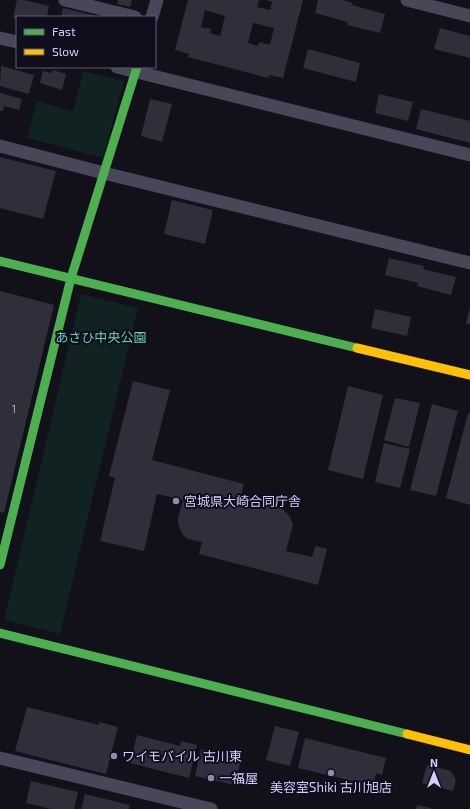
<svg xmlns="http://www.w3.org/2000/svg" width="470" height="809" viewBox="0 0 470 809" font-family="'Exo 2','Noto Sans JP',sans-serif">
  <rect width="100%" height="100%" fill="#121018"/>
  <path fill="#112223" d="M83,71L124,81L103,158L27,138L37,101L73,111Z
    M81,294L138,308L60,634L4,620Z"/>
  <path fill="#302e3b" fill-rule="evenodd" d="M17,0H24L49,6L47,17H17V19L13,18Z
    M118,0H132L130,7L117,4Z
    M188,0H259L257,7L270,10L272,2L266,0H303L283,78L269,75L268,78L188,57L189,54L175,50ZM205,10L225,16L220,36L210,33L211,29L201,27ZM253,23L274,28L270,45L259,42L258,46L248,43Z
    M318,0H342L353,3L352,5L385,14L380,33L347,25L348,22L315,13Z
    M63,8L97,16V17H61Z
    M440,28L470,36V58L434,49Z
    M308,49L360,63L356,82L303,68Z
    M1,66L34,75L29,94L0,86Z
    M53,70L66,74L62,90L40,83L43,71L52,73Z
    M0,93L22,99L19,110L4,106L3,111H0Z
    M379,94L413,102L408,121L375,113Z
    M150,99L172,104L162,142L141,136Z
    M421,109L470,121V143L416,129Z
    M0,157L56,171L43,219L0,208Z
    M172,200L213,210L205,244L164,234Z
    M389,258L424,266L423,269L456,277L451,295L417,286L418,283L385,275Z
    M0,291L54,305L4,513L0,512Z
    M375,309L411,317L407,336L371,328Z
    M469,310L470,311V324H466Z
    M133,381L170,390L152,460L244,484L241,495L275,504L281,507L290,517L293,525L286,551L312,557L315,546L327,549L318,585L199,554L202,542L188,539L183,535L180,529L178,524V518L183,500L157,494L144,551L100,541L115,478L109,476Z
    M348,386L383,395L363,479L328,470Z
    M395,398L420,403L409,447L384,440Z
    M432,404L458,411L436,496L410,490Z
    M468,413L470,414V505L446,498Z
    M384,443L410,449L400,488L375,482Z
    M27,707L99,725V722L118,727L106,774L15,751Z
    M275,726L299,732L290,766L266,760Z
    M137,735L180,746L181,741L197,745L189,778L130,763Z
    M305,738L386,758L382,775L376,773L373,786L298,768Z
    M201,749L241,759L235,785L195,776Z
    M427,765L451,771L456,780L453,791L422,783Z
    M31,781L78,792L74,809H51L26,803Z
    M85,794L130,805L129,809H81Z
    M417,805L431,808V809H416Z"/>
  <g fill="none" stroke-linecap="round" stroke-linejoin="round">
    <path stroke="#484659" stroke-width="13" d="M65,0L135,17
      M407,0L470,16
      M152,17L157,0
      M0,38L17,42
      M117,67L470,155
      M0,146L104,173L470,263
      M0,758L211,809"/>
    <path stroke="#4caf50" stroke-width="9" d="M0,261L357,348
      M0,565L71,278L137,67
      M0,633L407,734"/>
    <path stroke="#ffc107" stroke-width="9" d="M357,348L470,375
      M407,734L470,750"/>
  </g>
  <g fill="#8f8bab" stroke="#100d1c" stroke-width="1.5">
    <circle cx="176" cy="501" r="4"/>
    <circle cx="114" cy="756" r="4"/>
    <circle cx="331" cy="773" r="4"/>
    <circle cx="211" cy="778" r="4"/>
  </g>
  <g text-anchor="middle" dominant-baseline="central" stroke-width="4" stroke-linejoin="round" paint-order="stroke">
    <g font-size="11" fill="#aaa5ca">
      <text x="14" y="408">1</text>
    </g>
    <g font-size="13" fill="#62d2b7" stroke="#100d1c">
      <text x="101" y="337">あさひ中央公園</text>
    </g>
    <g font-size="13" fill="#d3cdfa" stroke="#100d1c" text-anchor="start">
      <text x="184" y="501">宮城県大崎合同庁舎</text>
      <text x="122" y="756">ワイモバイル 古川東</text>
      <text x="219" y="778">一福屋</text>
      <text x="331" y="787" text-anchor="middle">美容室Shiki 古川旭店</text>
    </g>
  </g>
  <rect x="16" y="16" width="140" height="52" fill="#100d1c" stroke="#5e5a75"/>
  <rect x="24" y="29" width="20" height="6" fill="#4caf50" stroke="#5e5a75"/>
  <text x="52" y="36" font-size="12" fill="#d3cdfa">Fast</text>
  <rect x="24" y="49" width="20" height="6" fill="#ffc107" stroke="#5e5a75"/>
  <text x="52" y="56" font-size="12" fill="#d3cdfa">Slow</text>
  <g transform="translate(434 773)" stroke="#100d1c" stroke-width="3" paint-order="stroke">
  <path d="M0-3L7 15L0 10L-7 15Z" fill="#d3cdfa"/>
  <text y="-6" font-size="11" font-weight="bold" text-anchor="middle" fill="#d3cdfa">N</text>
  </g>
</svg>
